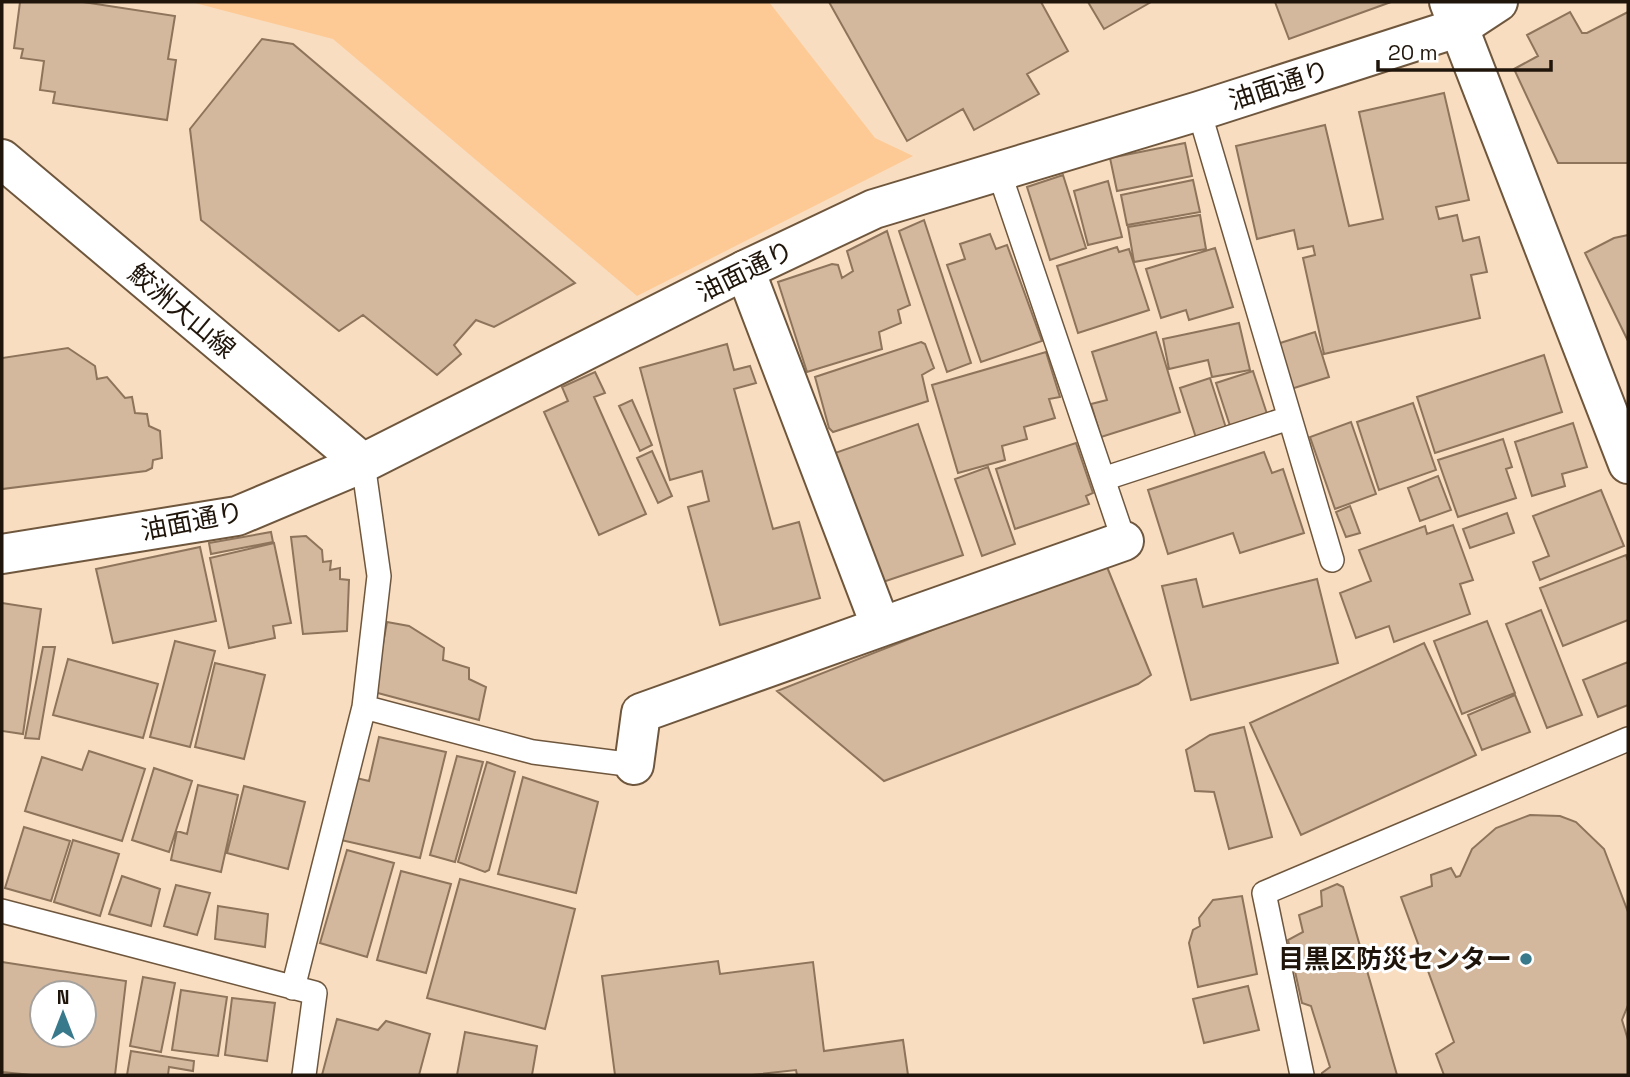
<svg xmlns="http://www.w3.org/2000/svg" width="1630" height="1077" viewBox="0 0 1630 1077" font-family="'Space Grotesk','Noto Sans JP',sans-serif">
  <rect width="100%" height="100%" fill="#f9ddc0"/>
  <path fill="#fdca95" d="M191,2H769L875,138L913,156L637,296L333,39Z"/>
  <path fill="#d4b89d" stroke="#8d745b" stroke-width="2" fill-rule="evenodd" d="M20,2H83L175,16L168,59L176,60L167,120L53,103L55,92L40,90L44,61L21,58L23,49L14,48Z
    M829,2H1041L1068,51L1027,74L1039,94L974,130L963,109L907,141Z
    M1088,2H1151L1104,29Z
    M1275,2H1391L1289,39Z
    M1570,12L1582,33H1587L1628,12V163H1558L1514,69L1538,56L1527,35Z
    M262,39L293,44L575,283L494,327L476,320L454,345L461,354L437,375L363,315L339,331L201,220L190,129Z
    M1444,93L1469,200L1436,207L1439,219L1457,215L1463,241L1479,237L1487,272L1471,275L1480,318L1324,354L1303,258L1315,255L1313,246L1298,249L1294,230L1257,239L1236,146L1325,125L1349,226L1383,219L1359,112Z
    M1185,143L1192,176L1117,191L1110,158Z
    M1063,175L1086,248L1050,260L1027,187Z
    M1193,180L1200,212L1127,225L1121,195Z
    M1108,181L1122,237L1088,245L1074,191Z
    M1200,215L1206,249L1134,262L1128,227Z
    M924,220L971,363L947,372L899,231Z
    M887,231L910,305L898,310L901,323L879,332L882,349L807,372L778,282L832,264L838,265L842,278L853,271L847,251Z
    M990,234L996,249L1007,245L1042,341L981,362L947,265L965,259L960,244Z
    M1628,235V341L1585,253L1614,238Z
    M1117,247L1119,252L1129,249L1149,310L1078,333L1057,266Z
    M1215,248L1233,307L1189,320L1186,310L1161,318L1146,269Z
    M1239,323L1250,370L1212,377L1208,360L1169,369L1163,339Z
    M1156,332L1180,412L1101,437L1091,404L1107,400L1092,352Z
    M1315,332L1329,377L1291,389L1277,344Z
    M921,342L925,344L934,368L922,375L928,401L833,432L829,428L815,377Z
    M727,344L734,370L750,366L756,383L734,389L773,529L799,522L820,598L720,625L688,507L709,501L702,471L670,480L640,368Z
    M68,348L95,366L97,379L107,377L125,398L132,397L135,413L147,414L149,426L160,431L162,458L153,460L152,468L146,471L2,489V358Z
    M1046,352L1060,397L1049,399L1055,418L1024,427L1027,439L1002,446L1005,460L958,473L932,385Z
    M1544,355L1562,412L1435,453L1417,397Z
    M1253,371L1269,420L1232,432L1216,383Z
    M595,372L605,393L594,397L646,514L599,535L544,412L568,401L562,387Z
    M1210,378L1227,431L1197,441L1180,388Z
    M632,400L652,445L640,451L619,406Z
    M1413,403L1436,470L1379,490L1357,422Z
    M1351,422L1376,494L1335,509L1310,437Z
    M1573,423L1587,467L1562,474L1565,486L1532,496L1515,442Z
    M918,424L963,555L877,584L832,454Z
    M1503,439L1512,467L1506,469L1516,498L1458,517L1438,460Z
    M1076,443L1093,493L1086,496L1089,504L1015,529L996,469Z
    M652,451L672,496L658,503L637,458Z
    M1264,452L1272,473L1283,469L1304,533L1240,553L1233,533L1168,554L1148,490Z
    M988,467L1015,544L982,556L955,479Z
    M1438,476L1451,510L1420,521L1408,488Z
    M1601,490L1624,546L1540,580L1533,562L1549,556L1533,516Z
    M1350,506L1360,533L1346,537L1336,512Z
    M1507,513L1514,533L1470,548L1463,529Z
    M1453,525L1473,580L1460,584L1470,614L1394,642L1389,626L1356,638L1340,593L1371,581L1359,550L1425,526L1427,534Z
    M271,532L273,542L211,554L209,543Z
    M306,536L322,550L323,562L331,561L330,570L340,568V579L349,580L347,631L303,634L291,537Z
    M274,543L291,623L273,626L275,638L229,648L210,558Z
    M200,547L216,621L113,643L96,569Z
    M1626,555L1628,561V620L1563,646L1540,588Z
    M1105,562L1151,675L1138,684L884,781L777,691Z
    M1196,579L1203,607L1317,579L1338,663L1191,700L1162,586Z
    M2,603L41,609L23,734L2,731Z
    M1541,610L1582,715L1547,728L1506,624Z
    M1487,621L1515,693L1462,714L1434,641Z
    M387,622L409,626L444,648L443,660L469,668V679L486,687L479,720L374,692Z
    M175,641L215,651L190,747L150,737Z
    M1424,643L1476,755L1301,835L1250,723Z
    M43,647H55L39,739L25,738Z
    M68,659L158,684L143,738L53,715Z
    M1628,662V705L1598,717L1583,680Z
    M215,663L265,675L244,759L195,747Z
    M1515,695L1530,732L1482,750L1468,715Z
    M1244,727L1272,837L1229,849L1214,792L1195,791L1186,750L1210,735Z
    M379,737L446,752L420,858L341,840L356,778L369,781Z
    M89,751L145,769L122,841L25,811L42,757L82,770Z
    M457,756L483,762L455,862L430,855Z
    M487,762L515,772L489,870L485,872L458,862Z
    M154,768L192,781L169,852L132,840Z
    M523,777L598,802L576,893L498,874Z
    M198,785L238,795L221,872L171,860L177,831L187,834Z
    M244,786L305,802L288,869L227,853Z
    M1530,815L1560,816L1576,822L1604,849L1628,912V1005L1622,1020L1628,1040V1075H1444L1436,1054L1454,1042L1401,897L1432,886L1431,875L1451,868L1456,877L1460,876L1472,849L1496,828Z
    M24,827L70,841L51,901L5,888Z
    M73,840L119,854L100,916L54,902Z
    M347,850L394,863L367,957L320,943Z
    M401,871L451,884L426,973L377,960Z
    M122,876L160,889L151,926L109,914Z
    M460,879L575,909L545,1029L427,998Z
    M1337,884L1343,887L1397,1075H1322V1073L1330,1067L1311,1006L1302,1003L1288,940L1303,932L1299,915L1322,906L1321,891Z
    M176,885L210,893L197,935L164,926Z
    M1242,896L1257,974L1198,987L1189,943L1193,930L1200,926L1199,918L1213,900Z
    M218,906L268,914L265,947L215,939Z
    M718,961L720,974L813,962L824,1051L903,1040L908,1075H797L796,1070L752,1075H615L602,976Z
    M2,962L126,981L115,1075H32L2,1072ZM42,993H84V1035H42Z
    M143,977L175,983L161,1052L130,1046Z
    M1248,986L1259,1030L1204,1043L1193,999Z
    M181,990L227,997L218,1056L172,1050Z
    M232,998L275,1003L267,1061L225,1055Z
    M337,1019L378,1030L386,1021L430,1034L419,1075H322Z
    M465,1032L537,1046L532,1075H457Z
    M131,1051L194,1061L193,1071L169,1067L168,1075H127Z"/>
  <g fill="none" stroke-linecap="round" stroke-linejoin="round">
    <g stroke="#6f573e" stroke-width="26">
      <path id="lane" d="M1199,111L1332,560
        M999,172L1124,541
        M1103,479L1289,418
        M364,707L533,752L634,765
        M2,911L315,993L304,1075
        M293,988L364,707L379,576L363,463
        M1302,1075L1264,893L1628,739"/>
    </g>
    <g stroke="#6f573e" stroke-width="42">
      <path id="street" d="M1449,2L1628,464
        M745,270L881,627L1124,541
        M634,765L641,713L881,627"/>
    </g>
    <g stroke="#6f573e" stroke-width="42">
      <path id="secondary" d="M2,159L363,463
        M2,554L237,516L363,463L745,270L874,209L1199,111L1460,27L1498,2"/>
    </g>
    <use href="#lane" stroke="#fff" stroke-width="23"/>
    <use href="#street" stroke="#fff" stroke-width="38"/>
    <use href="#secondary" stroke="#fff" stroke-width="38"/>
  </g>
  <circle fill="#387a8c" stroke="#fff" stroke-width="2.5" cx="1526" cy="959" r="7"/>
  <g text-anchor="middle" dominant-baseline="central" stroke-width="6" stroke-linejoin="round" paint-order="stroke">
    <g font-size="26" fill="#1f150b" stroke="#fff">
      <text transform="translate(1279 85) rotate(-18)">油面通り</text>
      <text transform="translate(745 271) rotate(-26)">油面通り</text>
      <text transform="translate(182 311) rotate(40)">鮫洲大山線</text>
      <text transform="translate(192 521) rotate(-11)">油面通り</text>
    </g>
    <g font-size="26" font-weight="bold" fill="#1f150b" stroke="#fff" text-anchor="end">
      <text x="1512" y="959">目黒区防災センター</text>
    </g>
  </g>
  <rect width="1630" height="1077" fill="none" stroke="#1f150b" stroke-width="7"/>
  <g transform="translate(63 1014)"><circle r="33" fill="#ffffff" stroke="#a5a19d" stroke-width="2"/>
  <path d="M0-5L12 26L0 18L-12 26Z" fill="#387a8c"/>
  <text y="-10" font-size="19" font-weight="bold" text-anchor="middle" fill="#1f150b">N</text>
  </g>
  <path d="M1378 60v10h173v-10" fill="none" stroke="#1f150b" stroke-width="3.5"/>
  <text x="1388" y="60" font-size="21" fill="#1f150b" stroke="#ffffff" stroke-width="5" paint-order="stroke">20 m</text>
</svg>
